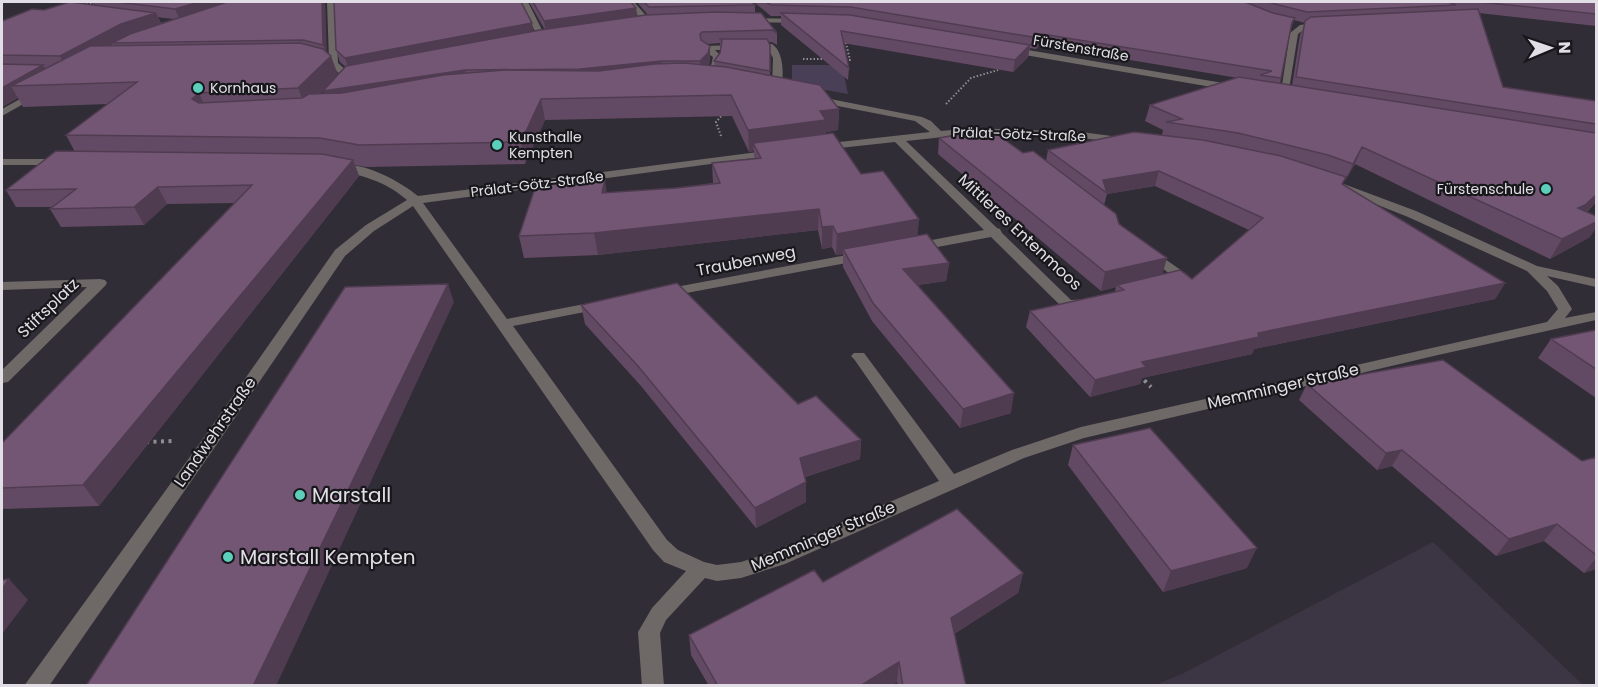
<svg xmlns="http://www.w3.org/2000/svg" width="1598" height="687" viewBox="0 0 1598 687" font-family="Poppins,sans-serif">
  <rect width="100%" height="100%" fill="#312d36"/>
  <path fill="#3c3544" d="M1433,542L1583,685H1155L1182,674Z"/>
  <path fill="#493f56" d="M792,65H842L848,94L792,84Z"/>
  <g fill="none" stroke-linecap="round" stroke-linejoin="round">
    <path stroke="#908d94" stroke-width="2" stroke-dasharray="1.5 2" stroke-linecap="butt" d="M83,5L97,2
      M803,59H826
      M842,60H850L845,39
      M946,104L971,78L998,70
      M721,136L716,122L725,112"/>
    <path stroke="#908d94" stroke-width="4" stroke-dasharray="3 4.5" stroke-linecap="butt" d="M1139,375L1151,387
      M146,442L174,441"/>
    <path fill="#6e6967" fill-rule="evenodd" d="M327,2H335L338,63L349,73V77H343L331,66L310,59L314,56L329,60Z
      M521,2H528L546,38L545,40L538,38Z
      M627,2H634L650,20V24H644Z
      M746,18L800,19L804,21L800,23L743,22L742,20Z
      M1322,22H1325V26L1305,29L1298,34L1288,96L1280,98L1290,33L1300,25Z
      M772,44C785,52 784,80 780,93L772,91L773,58L769,50H715L721,56L719,67L711,76L703,74L711,66L713,57L703,50V46Z
      M1010,47L1235,85L1240,88L1235,91L1007,52L1006,50Z
      M38,89L43,92L41,94L2,116V109Z
      M815,96L922,117L931,121L941,131L972,128L1081,132L1127,138L1128,140L1123,143L1081,138L972,134L906,141L997,228L1000,229L1002,233L1071,300L1089,299L1091,302L1089,305L1068,309L1063,308L991,237L916,251L911,250L910,247L911,244L984,230L895,142L821,150L816,147L821,144L930,132L915,121L812,101L810,99Z
      M773,150L778,153L777,155L423,203L507,319L600,301L605,302L607,305L605,308L513,326L667,540L678,550L704,562L717,565L741,562L772,552L939,481L854,359L851,356L854,353H864L954,474L1012,450L1081,427L1547,322L1558,309L1547,291L1527,271L1408,217L1333,187V183H1341L1416,211L1537,266L1596,279V287L1547,276L1558,286L1572,309L1565,318L1596,312V320L1438,355L1084,438L1024,458L785,564L741,578L717,581L705,578L666,620L660,633L664,686H642L638,632L652,608L686,571L664,562L653,550L413,206L374,231L345,256L217,444L49,686H24L205,436L335,250L366,225L407,200C384,180 362,176 333,169V165C360,160 397,179 418,196Z
      M2,159H61L66,162L61,165H2Z
      M1149,248L1188,275L1190,278L1188,281L1169,283L1167,280L1172,276L1143,252Z
      M863,252L868,253L870,256L868,259L665,297L658,293L665,289Z
      M100,279L105,280L107,283L105,286L8,382L2,383V370L87,287L2,290V282Z"/>
  </g>
  <path fill="#634a64" fill-rule="evenodd" d="M92,2H327H325L326,51L338,75L346,67L340,62L336,50L533,32L545,30L529,2H631L637,16L648,15L637,2H1596V26L1479,13L1503,87L1596,101V202L1587,212L1590,237L1550,259L1355,164L1342,184L1505,283L1495,299L1254,349L1252,354L1142,378L1140,384L1090,397L1026,327L1030,311L1115,292L1116,287L1101,291L938,154L939,138L1023,153L1046,161L1048,150L1162,135L1163,130L1145,121L1150,105L1238,78L1040,45L1036,49L1030,48L1028,57L1013,72L843,43L849,68L848,80L781,25V16H771L755,3L754,4L755,5V13L777,33V45L772,42H769L770,45V75L839,109L838,130L826,132V134L861,174L919,219L917,236L949,263L946,281L918,285L1011,413L960,428L872,321L843,267V254L836,255L832,247L822,249L818,230L598,255L524,258L519,236L607,193L676,188L713,183L712,163L754,158V151L749,152L732,116L545,120L525,164L366,167L355,165L359,176L99,506L2,509V443L235,203L167,204L144,225L61,227L50,209L53,207H16L6,190L75,152L66,135L108,104L23,107L18,98L2,107V21L44,10L93,5ZM158,17L164,18L174,19L161,23ZM1294,20L1305,23L1300,35L1292,86L1280,84L1281,78L1290,30ZM720,43V53L714,61L715,66L709,65L710,58L707,44ZM334,79L324,94H320ZM1155,186L1249,230L1192,279L1162,274L1104,205L1107,194Z
    M581,305L798,404L861,440L860,459L805,477L806,482V502L756,528L641,386L585,324Z
    M1596,330V398L1538,358L1551,339Z
    M1307,384L1582,461L1596,457V569L1584,573L1544,541L1496,556L1392,466L1377,470L1299,400Z
    M1073,445L1247,568L1163,592L1068,465Z
    M1023,573L1018,593L954,634L966,686H898L897,682L891,686H709L691,655L689,635L823,582Z"/>
  <path fill="#503c51" d="M199,2H237L180,20L175,9Z
    M322,2H327H325L327,57L323,45Z
    M636,8L638,18L546,33L544,21Z
    M156,13L162,26L112,43V45L67,70L60,56L121,24Z
    M532,23L534,34L349,70L345,58Z
    M1042,34L1040,45L1036,49L1038,38Z
    M1030,45L1028,57L1013,72L1015,60Z
    M710,46V58L709,65L701,74L700,61Z
    M331,56L338,75L306,109L298,88Z
    M662,61L663,74L582,82L580,69Z
    M43,65L51,79L11,86L18,98L2,107V88Z
    M465,70L468,83L327,104L323,91Z
    M199,93L208,114L192,99Z
    M541,99L545,120L525,164L521,142Z
    M839,109L838,130L826,132V142L753,143L754,151L749,152L748,130L820,111Z
    M1362,147L1355,164L1345,182L1353,164Z
    M353,160L359,176L99,506L83,485Z
    M1159,171L1155,186L1107,194L1103,180Z
    M605,180L608,201L602,193Z
    M158,187L167,204L144,225L134,207Z
    M1596,195V202L1573,224L1578,208Z
    M819,209L818,230L598,255L594,233Z
    M919,219L917,240L843,249V254L836,255L837,234Z
    M1596,222V228L1590,237L1550,259L1562,239Z
    M833,226L832,247L822,249V227Z
    M1167,258L1162,276L1117,285L1116,287L1101,291L1105,272Z
    M949,263L946,281L902,287L903,269Z
    M1505,283L1495,299L1254,349L1252,354L1142,378L1140,384L1090,397L1095,380L1142,362L1258,333Z
    M448,284L454,302L276,686H253Z
    M1014,393L1011,413L960,428L963,409Z
    M861,440L860,459L800,478V458Z
    M1402,450L1392,466L1377,470L1386,453Z
    M806,482V502L756,528L755,508Z
    M1557,524L1544,541L1496,556L1509,539Z
    M1257,548L1247,568L1163,592L1171,571Z
    M1596,558V569L1584,573Z
    M1023,573L1018,593L947,638L951,618Z
    M9,579L28,600L2,634V589Z
    M899,662L897,682L891,686H860Z"/>
  <path fill="#735674" stroke="#503c51" stroke-width="1.5" d="M70,2L156,13L121,24L60,56L2,55V21L32,9L44,10Z
    M117,2H199L175,9Z
    M227,2H322L323,45L303,40L112,43L130,34Z
    M334,2H521L532,23L345,58L336,50Z
    M533,2H631L636,8L544,21Z
    M644,2H752L755,5L649,7Z
    M766,2H1245L1273,13L1295,18L1292,22L1281,78L1260,75L1272,71L1042,34L1038,38L851,7L771,5Z
    M1269,2H1448L1456,5L1307,12L1279,5Z
    M1480,2H1596V14Z
    M1478,9L1503,87L1596,101V124L1296,77L1305,21L1311,17Z
    M715,12L761,13L777,33L772,30L702,32L700,34L701,40L710,46L708,53L700,61H662L580,69L465,70L323,91L346,66L540,30L646,15Z
    M781,13L850,15L1030,45L1015,60L841,31L849,68Z
    M720,39H767L770,45V71L714,61L720,53L722,41Z
    M300,43L323,49L331,56L298,88L199,93L192,99L199,103L302,98L309,94L342,93L443,75L505,70L599,71L654,64L684,63L726,67L820,85L839,109L820,111L826,120L748,130L731,95L541,99L521,142L359,145L320,138L66,135L137,82L11,86L90,46Z
    M2,64L43,65L2,88Z
    M1239,77L1596,133V195L1585,205L1578,208L1596,216V222L1562,239L1362,147L1353,164L1328,155L1238,133L1166,122L1182,119L1150,105Z
    M990,129L1023,153L1033,151L1116,214L1119,224L1167,258L1105,272L939,138Z
    M1134,132L1203,140L1281,156L1346,177L1342,184L1505,283L1258,333L1259,337L1142,362L1146,367L1095,380L1030,311L1124,290L1117,285L1180,270L1192,279L1263,218L1159,171L1103,180L1107,193L1048,150Z
    M833,133L861,174L883,171L919,219L837,234L833,226L822,227L819,209L594,233L519,236L537,182L605,180L602,193L676,188L720,183L712,163L761,158L753,143Z
    M56,151L322,154L353,160L83,485L2,488V443L252,185L158,187L134,207L50,209L76,189L6,190Z
    M927,234L949,263L903,269L1014,393L963,409L873,303L843,249Z
    M677,283L798,404L816,396L861,440L800,458L806,482L755,508L638,366L581,305Z
    M448,284L253,686H86L345,287Z
    M1596,330V369L1551,339Z
    M1443,360L1582,461L1596,457V555L1557,524L1509,539L1402,450L1386,453L1307,384Z
    M1150,428L1257,548L1171,571L1073,445Z
    M957,509L1023,573L951,618L966,686H903L899,662L860,686H718L689,635L814,570L823,582Z
    M9,579L2,589V580Z"/>
  <g fill="#5bcebc" stroke="#18171b" stroke-width="2">
    <circle cx="198" cy="88" r="6"/>
    <circle cx="497" cy="145" r="6"/>
    <circle cx="1546" cy="189" r="6"/>
    <circle cx="300" cy="495" r="6"/>
    <circle cx="228" cy="557" r="6"/>
  </g>
  <g text-anchor="middle" dominant-baseline="central" stroke-width="4.5" stroke-linejoin="round" paint-order="stroke">
    <g font-size="14" fill="#e1dfe5" stroke="#18171b">
      <text transform="translate(1081 48) rotate(10)">Fürstenstraße</text>
      <text transform="translate(1019 134) rotate(2)">Prälat-Götz-Straße</text>
      <text transform="translate(537 184) rotate(-7)">Prälat-Götz-Straße</text>
    </g>
    <g font-size="14" fill="#e1dfe5" stroke="#18171b" text-anchor="start">
      <text x="210" y="88">Kornhaus</text>
      <text x="509" y="137">Kunsthalle<tspan x="509" dy="16">Kempten</tspan></text>
      <text x="1534" y="189" text-anchor="end">Fürstenschule</text>
    </g>
    <g font-size="16" fill="#e1dfe5" stroke="#18171b">
      <text transform="translate(1020 232) rotate(43)">Mittleres Entenmoos</text>
      <text transform="translate(746 261) rotate(-11)">Traubenweg</text>
      <text transform="translate(48 308) rotate(-44)">Stiftsplatz</text>
      <text transform="translate(1283 386) rotate(-13)">Memminger Straße</text>
      <text transform="translate(215 432) rotate(-55)">Landwehrstraße</text>
      <text transform="translate(823 536) rotate(-23)">Memminger Straße</text>
    </g>
    <g font-size="20" fill="#e1dfe5" stroke="#18171b" text-anchor="start">
      <text x="312" y="495">Marstall</text>
      <text x="240" y="557">Marstall Kempten</text>
    </g>
  </g>
  <rect width="1598" height="687" fill="none" stroke="#e1dfe5" stroke-width="6"/>
  <g transform="translate(1550 48) rotate(88)" stroke="#18171b" stroke-width="4.5" paint-order="stroke">
  <path d="M0-4.5L10 22L0 15L-10 22Z" fill="#e1dfe5"/>
  <text y="-9" font-size="16" font-weight="bold" text-anchor="middle" fill="#e1dfe5">N</text>
  </g>
</svg>
